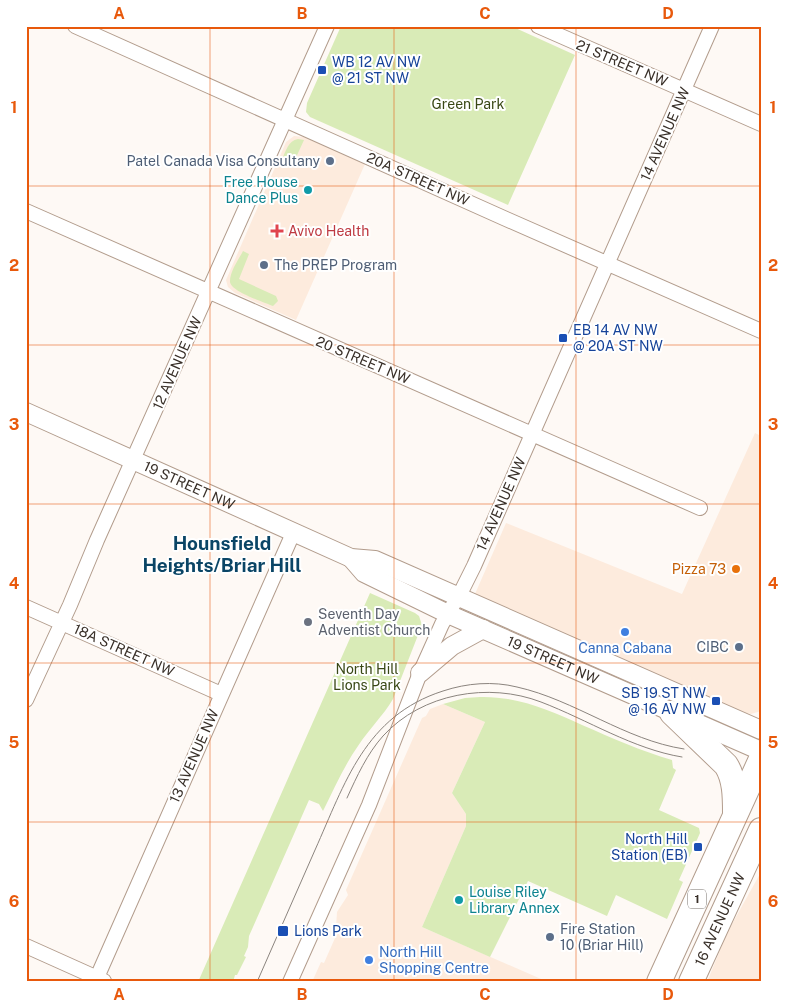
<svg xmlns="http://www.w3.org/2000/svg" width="787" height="1008" viewBox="0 0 787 1008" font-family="'Public Sans',sans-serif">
  <rect width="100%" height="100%" fill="#fef9f5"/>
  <path fill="#fdebdd" d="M294,136L304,137L365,164L296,320L235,293L228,287L226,280L283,149L286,142Z
    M755,433L761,436V711L751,714L740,712L475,594L506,523L682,594Z
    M443,704L485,722L452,793L466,814V826L422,927L548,982H312L321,962L324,963L339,929L336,928L337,912L348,895L346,890L422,718L426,716L430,709Z
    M761,872V982H707L727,933Z"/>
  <path fill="#d9ebb7" d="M341,26H511L575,55L508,205L310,117L306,112L307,103Z
    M298,139L304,140L293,164L282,159C286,151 288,141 298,139Z
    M243,251L249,254L239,279L276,296L278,301L273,306C264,302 229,291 230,281C230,271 239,259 243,251Z
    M370,593L415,613L419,616L422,625L393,699C383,716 369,729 358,746C344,766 334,789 323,811L319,804L309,800L249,936L248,947L244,956L246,957L237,975H235L233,982H198Z
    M480,697C517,696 549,710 582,725C612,738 641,751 672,760L673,768L676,770L659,810L699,828L700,833L679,880L683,882L667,919L616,895L607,916L528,881L490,957L422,927L466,826V814L452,793L485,722L443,704L465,698Z"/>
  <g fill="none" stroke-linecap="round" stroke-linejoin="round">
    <g stroke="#b29c8c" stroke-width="16">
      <path id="minor" d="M75,26L506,219L761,331
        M538,26L761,124
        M26,211L700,508
        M26,607L221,694
        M26,700L70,605L97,540L327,26
        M26,946L104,981
        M95,982L294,531
        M290,982L369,805L420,673L442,624L463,588L474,566L712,26"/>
    </g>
    <g stroke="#b29c8c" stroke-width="20">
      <g id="tertiary">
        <path id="s1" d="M26,412L351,558L375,560L761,730"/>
        <path id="s2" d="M351,558L364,573L448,614L761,751"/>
        <path d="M420,673L452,646L483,629"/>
      </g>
    </g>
    <g stroke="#b29c8c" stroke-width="26">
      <g id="trunk">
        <path d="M672,713L726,765C735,779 735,797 735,813"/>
        <path d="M659,982L761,759"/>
        <path id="s3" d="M691,982L761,830"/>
      </g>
    </g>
    <use href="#minor" stroke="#fff" stroke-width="14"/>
    <use href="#tertiary" stroke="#fff" stroke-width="18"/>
    <use href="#trunk" stroke="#fff" stroke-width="24"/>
    <path stroke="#8b847e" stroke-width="1" d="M347,798C357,776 367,754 383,736C422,693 489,682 541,702C588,720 633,749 682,757
      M257,982C276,938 296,894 315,850C345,783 365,716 443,691C467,683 493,681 517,687C575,700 625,740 684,749"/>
  </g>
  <path fill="none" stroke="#e8590c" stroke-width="1" stroke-opacity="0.55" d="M210,26V982M394,26V982M576,26V982M26,186H761M26,345H761M26,504H761M26,663H761M26,822H761"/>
  <g fill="#1a4fb4" stroke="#fff" stroke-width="2">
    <rect x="317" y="65" width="10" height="10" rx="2.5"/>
    <rect x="558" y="333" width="10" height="10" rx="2.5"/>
    <rect x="711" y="696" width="10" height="10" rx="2.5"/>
    <rect x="693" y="842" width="10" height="10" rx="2.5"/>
    <rect x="277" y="925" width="12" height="12" rx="2.5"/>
  </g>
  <g fill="#5c6f8a" stroke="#fff" stroke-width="2">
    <circle cx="330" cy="161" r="5"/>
    <circle cx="264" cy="265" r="5"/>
    <circle cx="739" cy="647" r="5"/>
    <circle cx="550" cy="937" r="5"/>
  </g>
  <g fill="#0f9aa8" stroke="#fff" stroke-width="2">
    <circle cx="308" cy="190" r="5"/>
    <circle cx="459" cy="900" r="5"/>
  </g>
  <path fill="#e0444e" stroke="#fff" stroke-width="2" d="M274.5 223.5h5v5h5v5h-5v5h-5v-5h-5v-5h5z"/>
  <circle fill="#e8710a" stroke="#fff" stroke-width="2" cx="736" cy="569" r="5"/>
  <circle fill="#6b7280" stroke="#fff" stroke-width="2" cx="308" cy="622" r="5"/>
  <g fill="#3f7fe0" stroke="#fff" stroke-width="2">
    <circle cx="625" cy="632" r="5"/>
    <circle cx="369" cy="960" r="5"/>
  </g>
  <g text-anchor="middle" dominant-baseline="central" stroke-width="4" stroke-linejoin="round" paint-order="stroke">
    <rect fill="#fff" stroke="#746e69" stroke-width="1" x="688" y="889.5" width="18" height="19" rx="4"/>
    <g font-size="12" font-weight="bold" fill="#393029">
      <text x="697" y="899">1</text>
    </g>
    <g font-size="14" fill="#164399" stroke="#fff" text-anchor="start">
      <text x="332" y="62">WB 12 AV NW<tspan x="332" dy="16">@ 21 ST NW</tspan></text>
      <text x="573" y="330">EB 14 AV NW<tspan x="573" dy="16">@ 20A ST NW</tspan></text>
      <text x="706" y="693" text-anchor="end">SB 19 ST NW<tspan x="706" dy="16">@ 16 AV NW</tspan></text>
      <text x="688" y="839" text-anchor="end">North Hill<tspan x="688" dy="16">Station (EB)</tspan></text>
      <text x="294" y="931">Lions Park</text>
    </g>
    <g font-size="14" fill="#393029" stroke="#fff">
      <text transform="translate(622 63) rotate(23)">21 STREET NW</text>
      <text transform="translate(665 134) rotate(-66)">14 AVENUE NW</text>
      <text transform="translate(418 179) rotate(24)">20A STREET NW</text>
      <text transform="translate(363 360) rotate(23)">20 STREET NW</text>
      <text transform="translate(177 363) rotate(-66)">12 AVENUE NW</text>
      <text stroke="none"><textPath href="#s1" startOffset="179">19 STREET NW</textPath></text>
      <text transform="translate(501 504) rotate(-66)">14 AVENUE NW</text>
      <text transform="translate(124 650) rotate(24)">18A STREET NW</text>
      <text stroke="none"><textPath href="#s2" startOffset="228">19 STREET NW</textPath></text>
      <text transform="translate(194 756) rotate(-66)">13 AVENUE NW</text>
      <text stroke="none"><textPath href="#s3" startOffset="69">16 AVENUE NW</textPath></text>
    </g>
    <g font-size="14" fill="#394815" stroke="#fff">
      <text x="468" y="104">Green Park</text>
      <text x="367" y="669">North Hill<tspan x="367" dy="16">Lions Park</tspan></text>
    </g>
    <g font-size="14" fill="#4e5e75" stroke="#fff" text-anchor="end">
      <text x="320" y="161">Patel Canada Visa Consultany</text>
      <text x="274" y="265" text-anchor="start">The PREP Program</text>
      <text x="729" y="647">CIBC</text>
      <text x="560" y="929" text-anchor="start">Fire Station<tspan x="560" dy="16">10 (Briar Hill)</tspan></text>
    </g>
    <g font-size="14" fill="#0d838f" stroke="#fff" text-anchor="end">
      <text x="298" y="182">Free House<tspan x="298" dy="16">Dance Plus</tspan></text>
      <text x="469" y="892" text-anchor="start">Louise Riley<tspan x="469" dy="16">Library Annex</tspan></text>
    </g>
    <g font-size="14" fill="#be3a42" stroke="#fff" text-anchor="start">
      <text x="288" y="231">Avivo Health</text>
    </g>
    <g font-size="14" fill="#c56008" stroke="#fff" text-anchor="end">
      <text x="726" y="569">Pizza 73</text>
    </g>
    <g font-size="14" fill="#5b616d" stroke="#fff" text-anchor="start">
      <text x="318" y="614">Seventh Day<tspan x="318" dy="16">Adventist Church</tspan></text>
    </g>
    <g font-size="14" fill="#366cbe" stroke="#fff">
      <text x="625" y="648">Canna Cabana</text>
      <text x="379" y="952" text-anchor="start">North Hill<tspan x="379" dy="16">Shopping Centre</tspan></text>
    </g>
    <g font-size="19" font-weight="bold" fill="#0a4566" stroke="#fff">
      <text x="222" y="543">Hounsfield<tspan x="222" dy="22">Heights/Briar Hill</tspan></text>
    </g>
  </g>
  <rect width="787" height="1008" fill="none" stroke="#ffffff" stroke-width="55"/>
  <rect x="28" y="28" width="732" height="952" fill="none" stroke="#e8590c" stroke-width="2"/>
  <g font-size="16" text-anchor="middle" font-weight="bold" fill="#e8590c">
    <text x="119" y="19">A</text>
    <text x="302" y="19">B</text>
    <text x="485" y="19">C</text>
    <text x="668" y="19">D</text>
    <text x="14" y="113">1</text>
    <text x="773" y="113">1</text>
    <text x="14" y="271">2</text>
    <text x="773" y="271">2</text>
    <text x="14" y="430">3</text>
    <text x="773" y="430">3</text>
    <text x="14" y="589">4</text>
    <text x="773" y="589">4</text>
    <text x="14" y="748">5</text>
    <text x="773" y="748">5</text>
    <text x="14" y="907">6</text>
    <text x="773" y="907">6</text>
    <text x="119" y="1000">A</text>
    <text x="302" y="1000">B</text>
    <text x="485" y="1000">C</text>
    <text x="668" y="1000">D</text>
  </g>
</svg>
